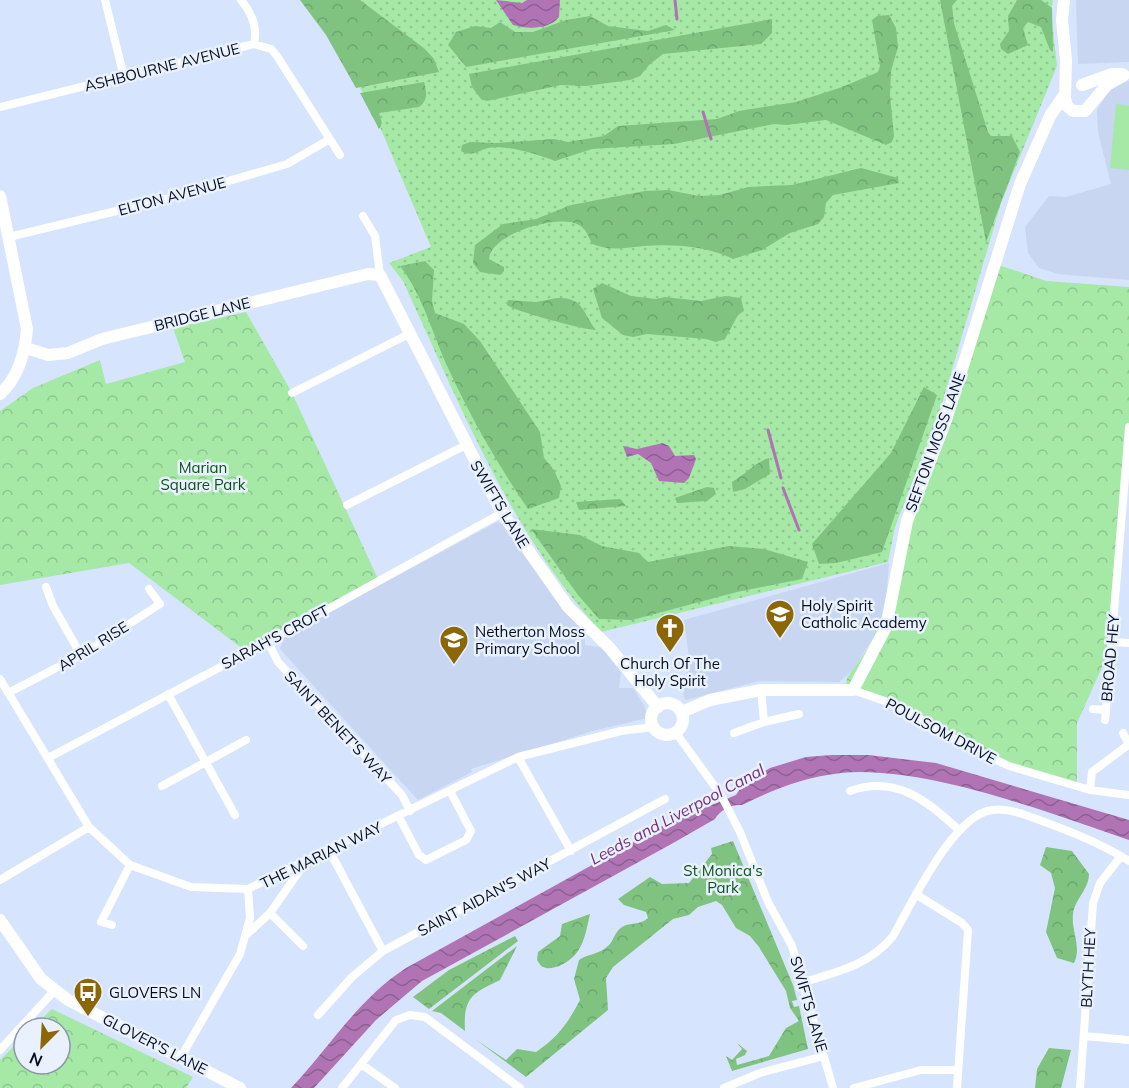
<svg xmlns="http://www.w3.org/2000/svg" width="1129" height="1088" viewBox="0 0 1129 1088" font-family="Mulish,sans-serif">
  <defs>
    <pattern id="grass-dots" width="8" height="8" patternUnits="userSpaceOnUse" patternTransform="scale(1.5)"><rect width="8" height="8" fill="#a6e8a6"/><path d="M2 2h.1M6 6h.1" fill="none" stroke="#8dc68f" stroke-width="1.8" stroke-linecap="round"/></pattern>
    <pattern id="forest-crowns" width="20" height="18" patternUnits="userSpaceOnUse" patternTransform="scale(1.5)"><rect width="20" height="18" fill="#80c381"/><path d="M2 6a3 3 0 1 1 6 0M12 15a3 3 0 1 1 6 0" fill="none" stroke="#6da66f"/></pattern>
    <pattern id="park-crowns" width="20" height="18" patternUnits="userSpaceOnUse" patternTransform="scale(1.5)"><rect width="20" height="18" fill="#a6e8a6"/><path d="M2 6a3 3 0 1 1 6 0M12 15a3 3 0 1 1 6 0" fill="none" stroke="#8dc68f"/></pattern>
    <pattern id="water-waves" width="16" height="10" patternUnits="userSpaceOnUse" patternTransform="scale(1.5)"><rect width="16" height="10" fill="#b074b4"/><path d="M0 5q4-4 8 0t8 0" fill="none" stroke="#8d5e92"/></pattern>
  </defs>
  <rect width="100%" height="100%" fill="#d7e4fd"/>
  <path fill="#c8d6f2" d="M1076,0H1129V62L1078,64Z
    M1129,81V280L1058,274L1039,268L1028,253L1025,227L1049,196L1066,197L1111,184L1098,132L1097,110L1110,89Z
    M497,522L506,525L560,604L585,632V645L600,647L605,652L621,672L619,688H633L644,705L648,718L596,730L471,769L472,772L418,800L280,649L284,637Z
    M889,563L886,603L878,631L852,671L839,682L759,681L686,700L683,696L689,658L684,620Z"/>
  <path fill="url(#grass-dots)" d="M306,0H1053L1051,12L1057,66L1001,203L939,414L895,527L888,562L601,632C510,532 459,403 403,281L389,263L431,247L371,106Z"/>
  <path fill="url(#forest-crowns)" d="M300,0H360L425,49L434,59L439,72L356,88L326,35Z
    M940,0H957L952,6L954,23L988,132L991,136H1012L1020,152L986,242Z
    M1017,0H1041L1052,8L1053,52L1050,50L1041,27L1028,22L1023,28L1028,45L1008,54L1001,49L1000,44L1009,31L1008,16Z
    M889,15L896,28L898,47L891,71L890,95L894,136L892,142L886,145L826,120L787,125L774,124L674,144L592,149L555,161C540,155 505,144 488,148C478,151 471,157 461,151L462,145L470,142L497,143L554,139L568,142L604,136L618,126L717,119L739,111L796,102L842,87L878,72L880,66L872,20L877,16Z
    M590,16L608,26L648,31L666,25L675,30L466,67L448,45L456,32L475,26L491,28L500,22L515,32H533L566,20Z
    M772,19V33L761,44L663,54L650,64L640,76L630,80L586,86L561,85L487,101L481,99L472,87L469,74Z
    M424,82C427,92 428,100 419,107L379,113L382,123L379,129L360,93Z
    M861,168L898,178L899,183L833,195L826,203L824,217L818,224L790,233L762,250L733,259C707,246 673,244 644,246C625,248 610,251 592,244C588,236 587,230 579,225C559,213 490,234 489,259L504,267V271L500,275L480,272L473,263L475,245L503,224L536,219L571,205L645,191L668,190L699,196L720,195L748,187L792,185Z
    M425,261L434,270L432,301L435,313L464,324L480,341L540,432L544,458L554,470L561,486L559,498L528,509C497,463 472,420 449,370C433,336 423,295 400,266Z
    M602,283L631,296L656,299L665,297L701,301L725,296L741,298L744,311L738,315L725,339L716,342L706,339L647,334L633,337L623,335L602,318L593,289Z
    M557,298C583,297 582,311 596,330C585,330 514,311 507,305L508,300L536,302Z
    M924,387L937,395L882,552L836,563L819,564L812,544L891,453Z
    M769,458L770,474L745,489L733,492L732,482C746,474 754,463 769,458Z
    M707,487L714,488L716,494L707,501L677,503L675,498Z
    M620,499L626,506L579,510L576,502Z
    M531,529L580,535L602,546L639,553L648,562L729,546L764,549L808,562L802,579L737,592L632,620L599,619L578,595Z
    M733,841L793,985L797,1000L792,1001L794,1007L799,1006L808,1049L732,1071L726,1056L732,1060L742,1049L737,1043L747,1051L745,1055L736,1059L737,1065L769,1056L786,1028L799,1021L790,1008L786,991L759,947L750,936L736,928L722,905L716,901L698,907L689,915L673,919L613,967L606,978L608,1010L526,1077L475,1039L506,1060L517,1049L536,1052C558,1037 568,1023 580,1000L574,979L579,960C587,954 598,955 608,946C614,941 614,932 622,927C630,922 639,926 648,918L646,912L624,905L618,899L650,877L662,884L689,883L712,854L711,848Z
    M1046,847L1072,851L1089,874C1089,889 1075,899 1073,914C1071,930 1082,948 1074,963L1057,958L1046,932L1055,888L1051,873L1040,865Z
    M590,914C585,936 583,956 559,966C553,968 548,970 541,966L537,960L538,952L560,936L562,924Z
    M515,936L518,941L429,1009L413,997L449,970Z
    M517,946L500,980C473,993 463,997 465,1031L441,1013L432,1011Z
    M1049,1048L1071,1050L1061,1088H1035L1037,1069Z"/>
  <path fill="url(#park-crowns)" d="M990,262L1046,281L1129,287V427L1111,647L1077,723V787L1037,775L846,686L847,678L871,644L887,601Z
    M246,312L292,393L379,581L247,652L129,563L0,585V411L33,388L100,360L106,384L185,362L173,328Z
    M52,1009L193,1077L186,1088H0V1060L24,1036V1064H60V1028H32Z"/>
  <path fill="#a6e8a6" d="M1116,104L1129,106V170L1110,168Z"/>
  <path fill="url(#water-waves)" d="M496,0L522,3L527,0H560L559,17C549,30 527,29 513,25Z
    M663,443L669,446L675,456L694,455L696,459L689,478L684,483L659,481L651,463L638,454L627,457L623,446L637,449Z
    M832,755H868L936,763L1129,820V840C1050,813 924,765 841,773C805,777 774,789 742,805C731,804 720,810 715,819L675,842L422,981L376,1020L314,1088H291C330,1047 358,999 406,968L668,823L736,795L744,783L770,768L806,757Z"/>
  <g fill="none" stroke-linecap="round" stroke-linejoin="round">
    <path stroke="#b074b4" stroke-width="3" d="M675,0L677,19
      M703,112L711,139
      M768,430L781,478
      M783,488L799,530"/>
    <path stroke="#fff" stroke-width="8" d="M105,0L124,77
      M241,0C252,13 258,27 254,44
      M0,107L254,44L271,49L277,56L340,155
      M363,216L375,236L380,275
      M9,237L170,198L287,164L330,139
      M292,393L409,334
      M347,505L466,445
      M46,587L53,606L81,655
      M268,642L278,662L402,795L410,811
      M1111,642L1129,643
      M0,679L89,827L130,865L191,887L248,889L518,757L621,731L653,727
      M761,690L764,722
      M853,690L899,706L957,741L1009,766L1090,790L1129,795
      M8,693L81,655L160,604L149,589
      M168,694L235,815
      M1093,709L1106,710L1105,720
      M1106,710L1129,427
      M676,733L721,795L740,832L768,902L792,946L833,1088
      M734,733L764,722L799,714
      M1123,733L1129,745
      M518,757L571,851
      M48,758L268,642L502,513
      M162,786L246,740
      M1090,790L1092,772L1128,745
      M850,791C896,775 926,800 959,830
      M399,817L419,855L426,860L466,840L471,831L450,791
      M330,852L383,951
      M0,880L89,827
      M917,895L962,923L968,930L957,1088
      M270,913L303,946
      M112,925L101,922L130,865
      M245,936L270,913L305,863
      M804,982C837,972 870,965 893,936C912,903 953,815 992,810C1010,807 1033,818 1050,824C1077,834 1104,845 1129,861
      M318,1015L352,977L383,951L665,799
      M1084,1036L1129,1040
      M0,1050L55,990
      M181,1057L240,954L250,918L248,889
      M361,1064L395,1088
      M342,1088L396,1020L410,1015L425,1017L520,1088
      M724,1088L760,1073L824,1056
      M854,1088L921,1070H958
      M1080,1088L1093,903L1100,883L1121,856"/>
    <path stroke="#fff" stroke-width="12" d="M1064,0L1062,20L1066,60L1065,98L1067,106L1073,111H1085L1107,85L1124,75
      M1082,85L1112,74H1122
      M0,196L27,329C25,353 18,378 0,394
      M26,348L48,355L68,353L102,339L368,274L380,275L502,513L568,607L609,647L658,707
      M651 719a16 16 0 1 1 32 0a16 16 0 1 1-32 0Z
      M682,712L710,700L761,690H853L886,627L907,521L946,420L1020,184L1050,116L1065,94
      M0,920L41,979L68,1000L240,1088"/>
  </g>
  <defs>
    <g id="school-pin" transform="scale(1.5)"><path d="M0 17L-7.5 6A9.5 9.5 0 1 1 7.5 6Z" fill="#8b6707" stroke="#eaf1fe"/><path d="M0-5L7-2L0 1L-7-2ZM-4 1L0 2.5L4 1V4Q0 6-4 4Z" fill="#fff"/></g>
    <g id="church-pin" transform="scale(1.5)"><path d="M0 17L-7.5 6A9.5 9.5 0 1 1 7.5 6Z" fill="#8b6707" stroke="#eaf1fe"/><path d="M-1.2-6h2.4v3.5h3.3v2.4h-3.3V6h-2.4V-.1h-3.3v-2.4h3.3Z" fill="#fff"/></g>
    <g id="bus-pin" transform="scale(1.5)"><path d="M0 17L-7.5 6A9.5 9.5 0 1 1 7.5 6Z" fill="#8b6707" stroke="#eaf1fe"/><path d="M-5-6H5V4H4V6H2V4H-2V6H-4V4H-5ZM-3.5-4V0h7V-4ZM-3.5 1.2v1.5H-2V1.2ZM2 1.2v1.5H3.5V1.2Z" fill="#fff"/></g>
  </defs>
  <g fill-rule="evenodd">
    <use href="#school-pin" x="780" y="614"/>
    <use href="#church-pin" x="670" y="628"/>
    <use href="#school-pin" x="454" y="640"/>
    <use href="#bus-pin" x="88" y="992"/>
  </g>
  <g text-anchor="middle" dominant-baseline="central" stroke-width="5" stroke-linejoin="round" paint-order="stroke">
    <g font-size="15" fill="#040c21" stroke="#eaf1fe">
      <text transform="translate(162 67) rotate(-14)">ASHBOURNE AVENUE</text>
      <text transform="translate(172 196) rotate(-15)">ELTON AVENUE</text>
      <text transform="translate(202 314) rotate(-14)">BRIDGE LANE</text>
      <text transform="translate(935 442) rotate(-70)">SEFTON MOSS LANE</text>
      <text transform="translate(500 504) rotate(59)">SWIFTS LANE</text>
      <text transform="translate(275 637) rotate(-28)">SARAH'S CROFT</text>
      <text transform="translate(93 646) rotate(-32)">APRIL RISE</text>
      <text transform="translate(1110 658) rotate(-85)">BROAD HEY</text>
      <text transform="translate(338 727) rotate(47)">SAINT BENET'S WAY</text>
      <text transform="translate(941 731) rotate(28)">POULSOM DRIVE</text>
      <text transform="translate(321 855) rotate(-26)">THE MARIAN WAY</text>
      <text transform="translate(484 897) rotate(-28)">SAINT AIDAN'S WAY</text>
      <text transform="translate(1088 968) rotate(-87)">BLYTH HEY</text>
      <text transform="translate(809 1004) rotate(74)">SWIFTS LANE</text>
      <text transform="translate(155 1044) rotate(27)">GLOVER'S LANE</text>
    </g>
    <g font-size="15" fill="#0b5315" stroke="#eaf1fe">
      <text x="203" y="467">Marian<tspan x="203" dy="17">Square Park</tspan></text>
      <text x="723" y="870">St Monica's<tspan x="723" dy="17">Park</tspan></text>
    </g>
    <g font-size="15" fill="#040c21" stroke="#eaf1fe" text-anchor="start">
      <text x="801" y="605">Holy Spirit<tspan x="801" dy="17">Catholic Academy</tspan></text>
      <text x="475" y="631">Netherton Moss<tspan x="475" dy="17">Primary School</tspan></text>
      <text x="670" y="663" text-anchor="middle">Church Of The<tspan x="670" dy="17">Holy Spirit</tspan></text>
      <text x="109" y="992">GLOVERS LN</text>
    </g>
    <g font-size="16" font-style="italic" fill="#742b7a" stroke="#eaf1fe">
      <text transform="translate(677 814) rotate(-28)">Leeds and Liverpool Canal</text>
    </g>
  </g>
  <g transform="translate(42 1046) rotate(204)"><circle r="28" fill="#eaf1fe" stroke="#8e95a6" stroke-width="1.5"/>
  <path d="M0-4.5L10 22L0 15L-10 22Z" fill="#8b6707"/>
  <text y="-9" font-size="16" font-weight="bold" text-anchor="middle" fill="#040c21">N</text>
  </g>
</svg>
